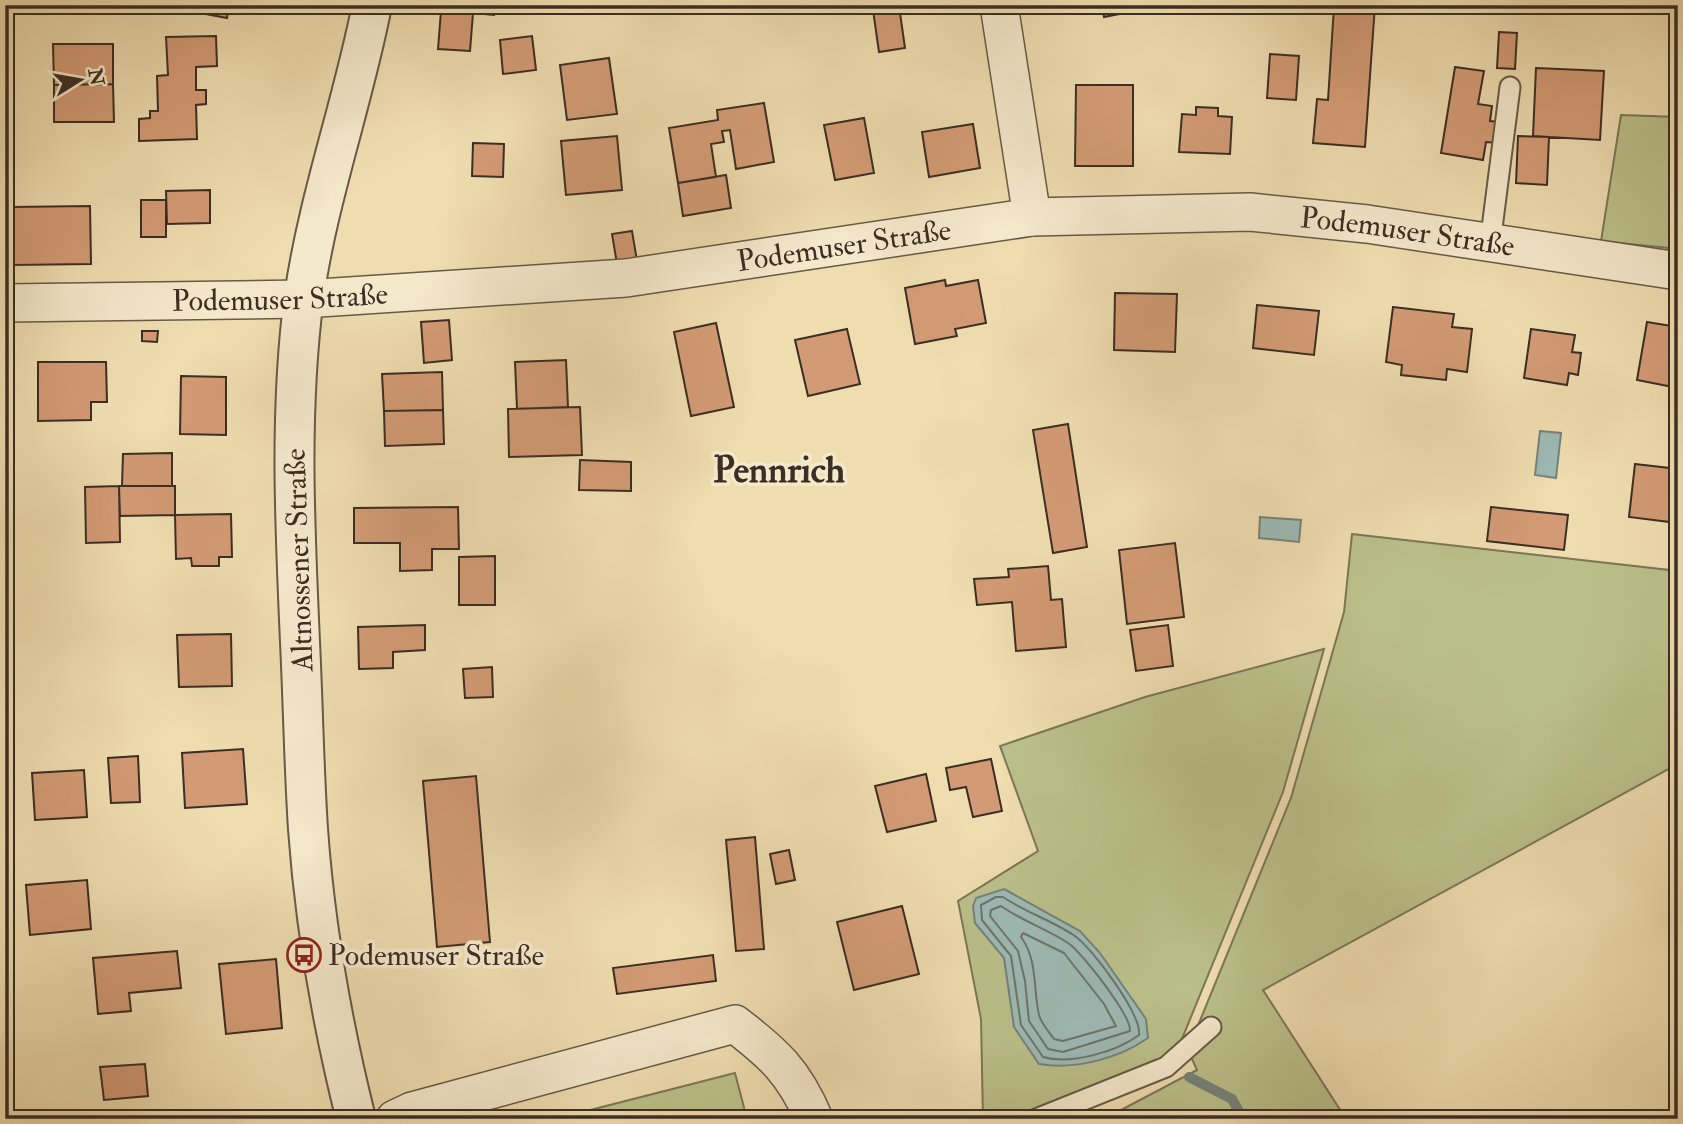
<svg xmlns="http://www.w3.org/2000/svg" width="1683" height="1124" viewBox="0 0 1683 1124" font-family="'IM FELL Double Pica',serif">
  <rect width="100%" height="100%" fill="#efddb0"/>
  <filter id="stains"><feTurbulence type="fractalNoise" baseFrequency=".00286" numOctaves="4"/><feColorMatrix values="0 0 0 0 .2 0 0 0 0 .09 0 0 0 0 .02 0 0 0 .5 -.17"/></filter>
  <radialGradient id="worn" r=".72"><stop offset=".6" stop-color="#630" stop-opacity="0"/><stop offset="1" stop-color="#630" stop-opacity=".3"/></radialGradient>
  <path fill="#bbc08a" stroke="#7b7757" stroke-width="2" d="M1621,115L1678,117V249L1601,241Z
    M1352,534L1678,571V764L1263,990L1346,1119H1104L1197,1070L1188,1050L1291,798L1344,612Z
    M1324,649L1283,792L1175,1056L1015,1119H983L981,1019L958,901L1038,851L1000,746L1145,697Z
    M735,1073L747,1119H555Z"/>
  <path fill="#9dbab5" stroke="#76827b" stroke-width="2" d="M1540,431L1561,433L1556,478L1535,475Z
    M1260,517L1301,520L1299,542L1259,538Z
    M1004,889L1080,931L1100,953L1146,1019L1148,1038C1118,1059 1074,1070 1039,1064L1014,1027L1004,958L975,923L973,906L976,898Z"/>
  <g fill="none" stroke-linecap="round" stroke-linejoin="round">
    <path stroke="#6c746c" stroke-width="2" d="M996,897H1003C1025,912 1053,921 1075,936C1093,949 1142,1015 1139,1035C1116,1052 1070,1065 1043,1057L1021,1025L1011,956L982,920L981,905Z
      M1001,906C1022,921 1047,929 1068,943C1082,952 1132,1017 1130,1031L1063,1052L1048,1049L1029,1021L1025,981L1018,951L990,916L991,910Z
      M1023,933L1064,953L1104,1004L1116,1026L1063,1041L1054,1039C1049,1032 1041,1023 1039,1015C1033,989 1038,960 1021,937Z"/>
    <path stroke="#76827b" stroke-width="10" d="M1189,1077L1232,1099L1243,1119"/>
  </g>
  <path fill="#d39b75" stroke="#3b2e24" stroke-width="2" d="M185,5H229L227,18L184,10Z
    M429,5H495L494,15L473,13L470,51L438,49L441,11L429,10Z
    M1102,5H1124L1125,13L1104,17Z
    M1307,5H1375L1365,147L1313,143L1317,99L1328,100L1334,7Z
    M899,6L905,48L879,52L873,10Z
    M1499,32L1517,33L1515,69L1497,68Z
    M216,36L217,66L196,67V90H206V104L196,105L197,139L139,141V119L150,118V111H158L157,76L168,75L166,37Z
    M532,36L536,70L503,74L500,40Z
    M53,44H113V84L54,85Z
    M1270,54L1299,56L1296,100L1267,98Z
    M609,58L617,114L567,120L560,65Z
    M1455,67L1484,71L1478,104L1492,106L1490,121L1501,122L1497,143L1486,142L1483,160L1441,153Z
    M1536,68L1604,71L1600,140L1533,136Z
    M113,84L114,122H54V85Z
    M1076,85H1133V166H1075Z
    M764,103L774,162L736,169L730,130L722,131L724,142L711,144L716,177L678,183L669,128L718,120L717,110Z
    M1196,107L1218,108V116L1232,117L1230,154L1179,152L1182,114L1196,115Z
    M864,118L874,173L835,180L824,125Z
    M973,124L980,168L929,177L922,132Z
    M617,136L622,190L566,195L561,141Z
    M1518,136L1549,137L1547,185L1516,183Z
    M473,143L504,144L503,177L472,176Z
    M726,175L731,208L683,216L678,183Z
    M210,190V223L167,224L166,191Z
    M141,200H166V237H141Z
    M90,206L91,264L13,265L12,207Z
    M632,231L637,261L617,264L612,234Z
    M945,280L946,286L978,280L986,323L955,329L957,336L915,344L905,288Z
    M1115,293L1177,294L1175,352L1114,350Z
    M1257,305L1319,311L1314,355L1253,348Z
    M1393,307L1454,314L1452,327L1472,329L1467,372L1447,369L1446,380L1401,375L1402,365L1386,362Z
    M449,320L452,360L424,363L421,322Z
    M1647,322L1678,327V388L1637,380Z
    M716,323L734,407L691,416L674,332Z
    M847,329L860,384L808,396L795,340Z
    M1531,329L1575,335L1572,352L1581,353L1578,375L1569,373L1567,385L1524,378Z
    M142,331H158L157,342L142,341Z
    M566,360L568,407L517,409L515,362Z
    M38,362H106L107,402H91V420L38,421Z
    M442,372L443,410L384,411L382,374Z
    M181,376L226,377V435L180,434Z
    M580,407L582,455L509,457L508,409Z
    M443,410L444,444L385,446L384,411Z
    M1068,424L1087,547L1053,553L1033,430Z
    M172,453V486H122L123,454Z
    M580,460L631,462V491L579,490Z
    M1635,464L1678,469V523L1629,517Z
    M119,486L120,542L86,543L85,487Z
    M119,486H175V515L120,516Z
    M458,507L459,549H432V570L400,571V543H354V508Z
    M1491,507L1568,515L1564,550L1487,541Z
    M231,514L232,557H219V566H192L191,558L176,559L175,515Z
    M1175,543L1184,617L1127,624L1119,550Z
    M495,556V605H459V557Z
    M1048,566L1051,600L1062,599L1066,647L1016,651L1012,602L977,605L974,579L1009,577L1008,569Z
    M425,625V650L393,652V668L359,669L358,627Z
    M1168,625L1173,666L1136,671L1130,630Z
    M231,634L232,686L179,687L177,635Z
    M492,667L493,697L465,698L463,669Z
    M243,749L247,804L185,808L182,753Z
    M138,756L140,802L111,803L108,758Z
    M991,759L1002,811L973,817L966,787L950,790L946,768Z
    M84,770L87,817L35,820L32,773Z
    M926,774L936,821L887,832L875,786Z
    M476,776L490,942L437,947L423,781Z
    M755,837L764,949L736,951L726,840Z
    M789,850L795,880L776,884L770,854Z
    M87,880L91,929L30,935L26,885Z
    M902,906L919,974L854,990L837,922Z
    M177,951L181,988L129,993L131,1011L98,1014L93,958Z
    M713,955L716,981L617,994L613,968Z
    M276,959L282,1028L226,1034L219,964Z
    M145,1064L148,1096L104,1100L100,1067Z"/>
  <g fill="none" stroke-linecap="round" stroke-linejoin="round">
    <g stroke="#685a47" stroke-width="23">
      <path id="service" d="M1490,244L1510,87
        M1036,1119L1166,1067L1211,1027"/>
    </g>
    <g stroke="#685a47" stroke-width="40">
      <g id="minor">
        <path d="M999,5L1032,217"/>
        <path id="s1" d="M5,303L304,299L626,278L1032,217L1250,212L1367,224L1678,271"/>
        <path d="M395,1119L412,1111L735,1024C775,1055 794,1072 814,1119"/>
      </g>
    </g>
    <g stroke="#685a47" stroke-width="42">
      <path id="tertiary" d="M356,1119C332,1023 315,927 308,829C304,767 303,704 300,642C295,528 289,411 304,297C318,198 353,103 372,5"/>
    </g>
    <use href="#service" stroke="#f5e9cc" stroke-width="19"/>
    <use href="#minor" stroke="#f5e9cc" stroke-width="37"/>
    <use href="#tertiary" stroke="#f5e9cc" stroke-width="38"/>
  </g>
  <defs>
    <g id="bus-ring" transform="scale(1.75)"><circle r="9.5" fill="#f5e9cc" stroke="#8f2418" stroke-width="1.5"/><path d="M-5-6H5V4H4V6H2V4H-2V6H-4V4H-5ZM-3.5-4V0h7V-4ZM-3.5 1.2v1.5H-2V1.2ZM2 1.2v1.5H3.5V1.2Z" fill="#8f2418"/></g>
  </defs>
  <g fill-rule="evenodd">
    <use href="#bus-ring" x="304" y="955"/>
  </g>
  <g text-anchor="middle" dominant-baseline="central" stroke-width="7" stroke-linejoin="round" paint-order="stroke">
    <g font-size="30" fill="#3b2e24" stroke="#f5e9cc">
      <text stroke="none"><textPath href="#s1" startOffset="1409">Podemuser Straße</textPath></text>
      <text stroke="none"><textPath href="#s1" startOffset="842">Podemuser Straße</textPath></text>
      <text stroke="none"><textPath href="#s1" startOffset="275">Podemuser Straße</textPath></text>
      <text transform="translate(299 560) rotate(-92)">Altnossener Straße</text>
    </g>
    <g font-size="30" fill="#3b2e24" stroke="#f5e9cc" text-anchor="start">
      <text x="328" y="955">Podemuser Straße</text>
    </g>
    <g font-size="37" font-weight="bold" fill="#3b2e24" stroke="#f5e9cc">
      <text x="779" y="470">Pennrich</text>
    </g>
  </g>
  <rect width="1683" height="1124" fill="none" stroke="#efddb0" stroke-width="28"/>
  <rect x="7" y="7" width="1669" height="1110" fill="none" stroke="#3b2e24" stroke-width="3.5"/>
  <rect x="14" y="14" width="1655" height="1096" fill="none" stroke="#3b2e24" stroke-width="2"/>
  <g transform="translate(80 80) rotate(79)" stroke="#f5e9cc" stroke-width="5" paint-order="stroke">
  <path d="M0-5L12 26L0 18L-12 26Z" fill="#3b2e24"/>
  <text y="-10" font-size="19" font-weight="bold" text-anchor="middle" fill="#3b2e24">N</text>
  </g>
  <rect width="100%" height="100%" filter="url(#stains)"/>
  <rect width="100%" height="100%" fill="url(#worn)"/>
</svg>
